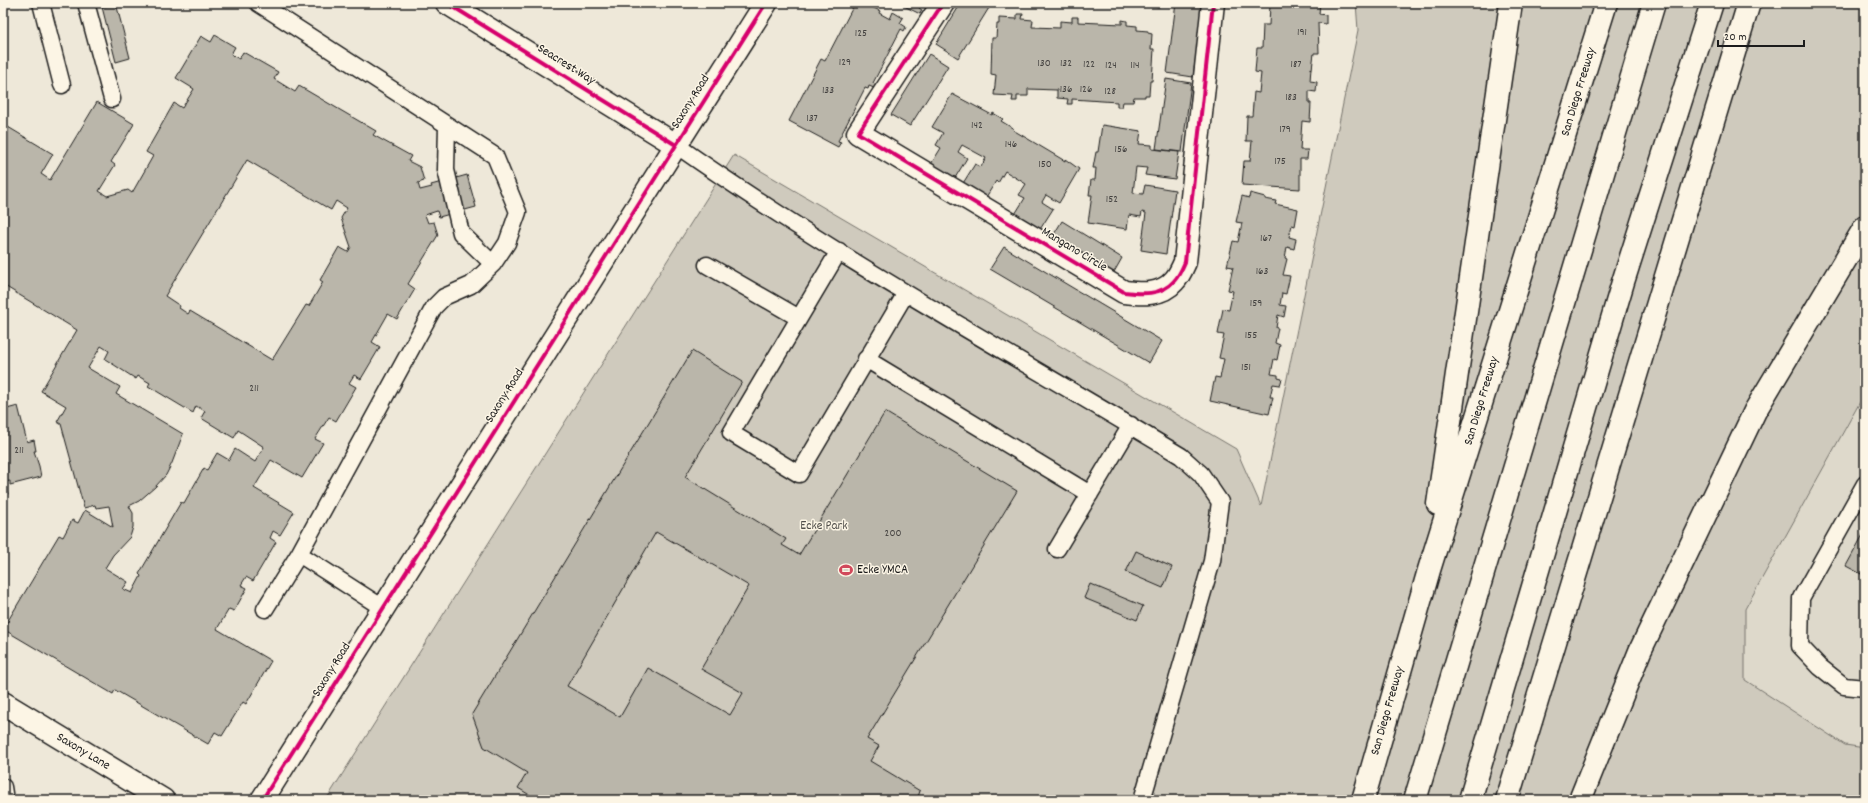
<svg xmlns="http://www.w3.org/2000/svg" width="1868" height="803" viewBox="0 0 1868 803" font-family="Dekko,sans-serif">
  <rect width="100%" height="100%" fill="#eee8d9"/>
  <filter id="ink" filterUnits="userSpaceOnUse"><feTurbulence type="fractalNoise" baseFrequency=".025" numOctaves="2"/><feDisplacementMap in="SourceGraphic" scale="8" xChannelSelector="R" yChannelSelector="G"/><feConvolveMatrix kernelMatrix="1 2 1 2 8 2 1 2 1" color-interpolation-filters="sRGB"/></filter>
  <g filter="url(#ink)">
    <path fill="#ded9cb" d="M1865,393V748L1845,746L1745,680V609Z"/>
    <path fill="#cfcabd" stroke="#76736c" d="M1356,3H1865V393L1745,609V680L1845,745L1865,748V800H326L734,155L1236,449L1261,506L1358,30Z"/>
    <path fill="#bab6aa" stroke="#1c1c1c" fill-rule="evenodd" d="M116,3L130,58L116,62L102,7Z
      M855,3H862L872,7L880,11L879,13L890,19L893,12L903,18L900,23L906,27L904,31L901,29L873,83L876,84L874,88L869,86L868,89L865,88L838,141L841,142L838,147L789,121L821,59L825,61Z
      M898,3H922L919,8L922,10L920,14Z
      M961,3H992L958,58L936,44Z
      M1131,3H1160L1159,7Z
      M1176,3H1203L1193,77L1167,73Z
      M1265,3H1320L1319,14L1326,15V24L1318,23L1319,53H1314L1312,69L1311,68L1310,81L1317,82L1316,92L1309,91V103H1311L1310,122L1302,121L1300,150H1308L1307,159H1300V189L1242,185L1244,161H1250L1252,141H1246L1247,116H1252L1254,92L1259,93L1261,73L1255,72L1257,48H1262L1263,25H1269L1270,5H1264Z
      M1017,14H1023L1022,19L1033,20L1032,27L1060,28V21L1072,22V17H1078V22L1122,24V20L1127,21V25L1137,26V30L1148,31V33L1152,34L1151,49H1154L1152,81H1150L1149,95H1145V97H1134L1133,102H1123L1122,107H1117V102L1072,99V104H1067L1068,99L1057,98V90L1028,89V96H1017V101H1012L1013,96L994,95L996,75L991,74L992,38H996L997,24H999V18L1017,19Z
      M215,35L235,47L231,54L239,59L243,52L278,72L274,79L295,92L299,86L376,131L373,135L411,156L408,161L420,167L424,181L418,183L420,190L432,187L431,185L467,175L476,207L439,217L437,211L425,215L428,223L434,222L438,235L408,284L415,289L397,319L388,314L372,342L380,347L361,379L354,375L349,383L356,387L336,421L329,417L315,439L323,443L302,478L271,460L254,488L294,512L280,535L273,531L270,538L276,542L253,581L246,577L241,585L247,588L234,611L229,609L217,629L271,661L246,704L243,702L222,736L215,732L208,744L115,690L113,694L3,629L59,535L63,537L72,520L78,523L85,510L113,527L109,506L96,508L95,505L84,508L61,424L57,422L66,406L41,391L77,330L3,285V124L53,154L41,174L50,180L97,102L134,124L111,162L115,165L99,191L107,196L128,190L132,193L153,156L146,152L174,103L182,108L194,89L176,78L201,36L211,42ZM247,160L331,210L336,201L347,208L341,218L351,247L348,252L339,247L320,280L323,282L309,306L306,305L272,360L190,311L188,314L179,308L180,306L165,296ZM101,346L109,351L105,359L136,379L138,376L150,383L148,386L193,413L196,406L205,411L201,418L234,438L238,430L264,447L255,462L235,449L229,460L217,453L207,470L204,468L184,503L181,502L139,574L141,576L132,593L123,589L128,582L105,568L113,555L130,537L133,527V513L129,506L139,501L155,487L166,475L172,463L183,434L116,394L120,387L88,368Z
      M929,54L948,66L910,126L891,115Z
      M3,75L8,93L3,94Z
      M1166,79L1191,83L1182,152L1156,149Z
      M952,94L992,115L993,113L1003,119L1001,121L1014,129L1013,130L1065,161V159L1079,169L1059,203L1046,195L1042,202L1053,209L1037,234L1012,219L1025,198L1019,195L1026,184L1005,171L998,183L996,181L983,202L960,188L975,164L981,167L986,158L962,145L958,152L967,158L952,183L928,169L941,148L936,145L943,133L932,127Z
      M1102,125L1141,131L1139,144L1152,145V149L1179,152L1175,179L1145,175L1147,168L1136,167L1133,193L1143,194L1145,185L1175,190L1166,254L1141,250L1146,213L1142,212L1141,217L1129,215L1127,229L1088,223L1092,195H1089L1091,180H1095L1096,168H1093L1096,152H1098Z
      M1250,193L1265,197V199L1276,201L1275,204L1298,209L1295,226L1292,225L1289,237L1296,239L1294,249L1287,247L1285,258L1287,259L1283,275L1290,276L1286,294L1282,293L1280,305L1286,306L1284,317L1278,315L1276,328H1278L1275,343L1280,345L1277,360L1274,359L1271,374L1278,375V378L1282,379L1280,385L1273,384L1270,397H1273L1269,414L1210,401L1215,377L1220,378L1224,359L1219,358L1224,335L1218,334L1223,309L1229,310L1233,291L1228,290L1233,267L1227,266L1233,241L1238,242L1242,223L1236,222L1242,196L1249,198Z
      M1062,221L1122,258L1109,281L1048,244Z
      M1004,247L1162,341L1149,363L990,269Z
      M692,351L742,382L685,477L786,539L782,545L799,555L885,412L1017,491L867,739L879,746L870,761L920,791L917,800H538L518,788L527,773L484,747L472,714ZM656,532L749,586L701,669L743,693L730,715L648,668L620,717L567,686Z
      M18,406L27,442L34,440L36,451H34L39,466L41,477L10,485V481L3,482L8,494L3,495V410Z
      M1865,531V576L1846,566Z
      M1136,551L1172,567L1163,588L1126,572Z
      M1090,584L1143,606L1137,620L1084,598Z"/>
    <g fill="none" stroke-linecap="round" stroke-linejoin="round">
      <g stroke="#1c1c1c" stroke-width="19">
        <path id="lane" d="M41,3L62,85
          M86,3L112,99
          M258,3L495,156L518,212L507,243L493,264L471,285L444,297L434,307L299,554
          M447,125L446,170L461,233L493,264
          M676,145C838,259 1012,354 1181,456L1201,474L1220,502L1212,561L1142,800
          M839,251L731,433L799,474L906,293
          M707,265L799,318
          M866,359L1090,494
          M1865,484L1801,598L1800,646L1820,667L1844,686L1865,688
          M1057,549L1131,425
          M265,609L299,554L383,608
          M3,787L5,800"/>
      </g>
      <g stroke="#1c1c1c" stroke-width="25">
        <path id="street" d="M943,3L858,133L1124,292C1141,294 1161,296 1174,281C1179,276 1182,269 1185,262L1213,3"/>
      </g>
      <g stroke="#1c1c1c" stroke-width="25">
        <path id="secondary" d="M447,3L676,145
          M3,703L163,800
          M262,800L766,3"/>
      </g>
      <g stroke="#1c1c1c" stroke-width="25">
        <path id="highway" d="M1438,504L1511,3
          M1363,800L1429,570L1606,3
          M1415,800L1654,3
          M1470,800L1623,282L1712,3
          M1507,800L1749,3
          M1580,800L1640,651L1755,411L1865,227"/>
      </g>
      <use href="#lane" stroke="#fcf5e5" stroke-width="16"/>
      <use href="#street" stroke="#fcf5e5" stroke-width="22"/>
      <use href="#secondary" stroke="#fcf5e5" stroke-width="22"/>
      <use href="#highway" stroke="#fcf5e5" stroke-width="22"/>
      <g stroke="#fcf5e5" stroke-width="6">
        <path id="cycleway" d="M447,3L676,145
          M943,3L858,133L1124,292C1141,294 1161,296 1174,281C1179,276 1182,269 1185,262L1213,3
          M262,800L766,3"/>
      </g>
      <use href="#cycleway" stroke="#d6006c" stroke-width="4"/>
    </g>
  </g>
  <defs>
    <g id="stadium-bare" transform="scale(1.08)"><path d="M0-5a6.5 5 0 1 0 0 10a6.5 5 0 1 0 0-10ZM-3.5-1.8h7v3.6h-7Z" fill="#d1495b" stroke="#fcf5e5" stroke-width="2.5" paint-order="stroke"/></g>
  </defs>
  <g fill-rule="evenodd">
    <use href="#stadium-bare" x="846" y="570"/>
  </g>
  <g text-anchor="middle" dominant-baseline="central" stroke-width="3" stroke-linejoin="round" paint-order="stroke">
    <g font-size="11" fill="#444240">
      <text x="1302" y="33">191</text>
      <text x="861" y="34">125</text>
      <text x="845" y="63">129</text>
      <text x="1044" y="64">130</text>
      <text x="1066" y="64">132</text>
      <text x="1089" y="65">122</text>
      <text x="1296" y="65">187</text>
      <text x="1111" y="66">124</text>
      <text x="1135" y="66">114</text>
      <text x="1066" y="90">136</text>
      <text x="1086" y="90">126</text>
      <text x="828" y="91">133</text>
      <text x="1110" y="92">128</text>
      <text x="1291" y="98">183</text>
      <text x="812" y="119">137</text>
      <text x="977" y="126">142</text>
      <text x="1285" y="130">179</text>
      <text x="1011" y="145">146</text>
      <text x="1121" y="150">156</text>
      <text x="1280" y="162">175</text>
      <text x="1045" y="165">150</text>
      <text x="1112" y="200">152</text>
      <text x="1266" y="239">167</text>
      <text x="1262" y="272">163</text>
      <text x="1256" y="304">159</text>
      <text x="1251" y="336">155</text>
      <text x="1246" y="368">151</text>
      <text x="254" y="389">211</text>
      <text x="19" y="451">211</text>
      <text x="893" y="534">200</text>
    </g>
    <g font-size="13" fill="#1c1c1c" stroke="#fcf5e5">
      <text transform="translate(566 65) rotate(32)">Seacrest Way</text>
      <text transform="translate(1579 92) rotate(-73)">San Diego Freeway</text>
      <text transform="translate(691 102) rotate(-58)">Saxony Road</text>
      <text transform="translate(1074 250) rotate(31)">Mangano Circle</text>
      <text transform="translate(505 396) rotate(-58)">Saxony Road</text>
      <text transform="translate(1482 401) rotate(-73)">San Diego Freeway</text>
      <text transform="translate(332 670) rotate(-58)">Saxony Road</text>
      <text transform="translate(1388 711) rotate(-74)">San Diego Freeway</text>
      <text transform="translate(83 752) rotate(31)">Saxony Lane</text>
    </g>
    <g font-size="13" fill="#52504c" stroke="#fcf5e5">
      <text x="824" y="526">Ecke Park</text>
    </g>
    <g font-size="13" fill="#1c1c1c" stroke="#fcf5e5" text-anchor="start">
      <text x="857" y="570">Ecke YMCA</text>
    </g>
  </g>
  <rect width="1868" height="803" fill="none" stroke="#fcf5e5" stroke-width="16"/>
  <rect x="8" y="8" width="1852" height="787" fill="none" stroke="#1c1c1c" stroke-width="1.5" filter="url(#ink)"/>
  <path d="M1718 40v6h86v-6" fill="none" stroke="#1c1c1c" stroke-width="2"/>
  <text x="1724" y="40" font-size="12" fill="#1c1c1c" stroke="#fcf5e5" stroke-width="3" paint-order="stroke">20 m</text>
</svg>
